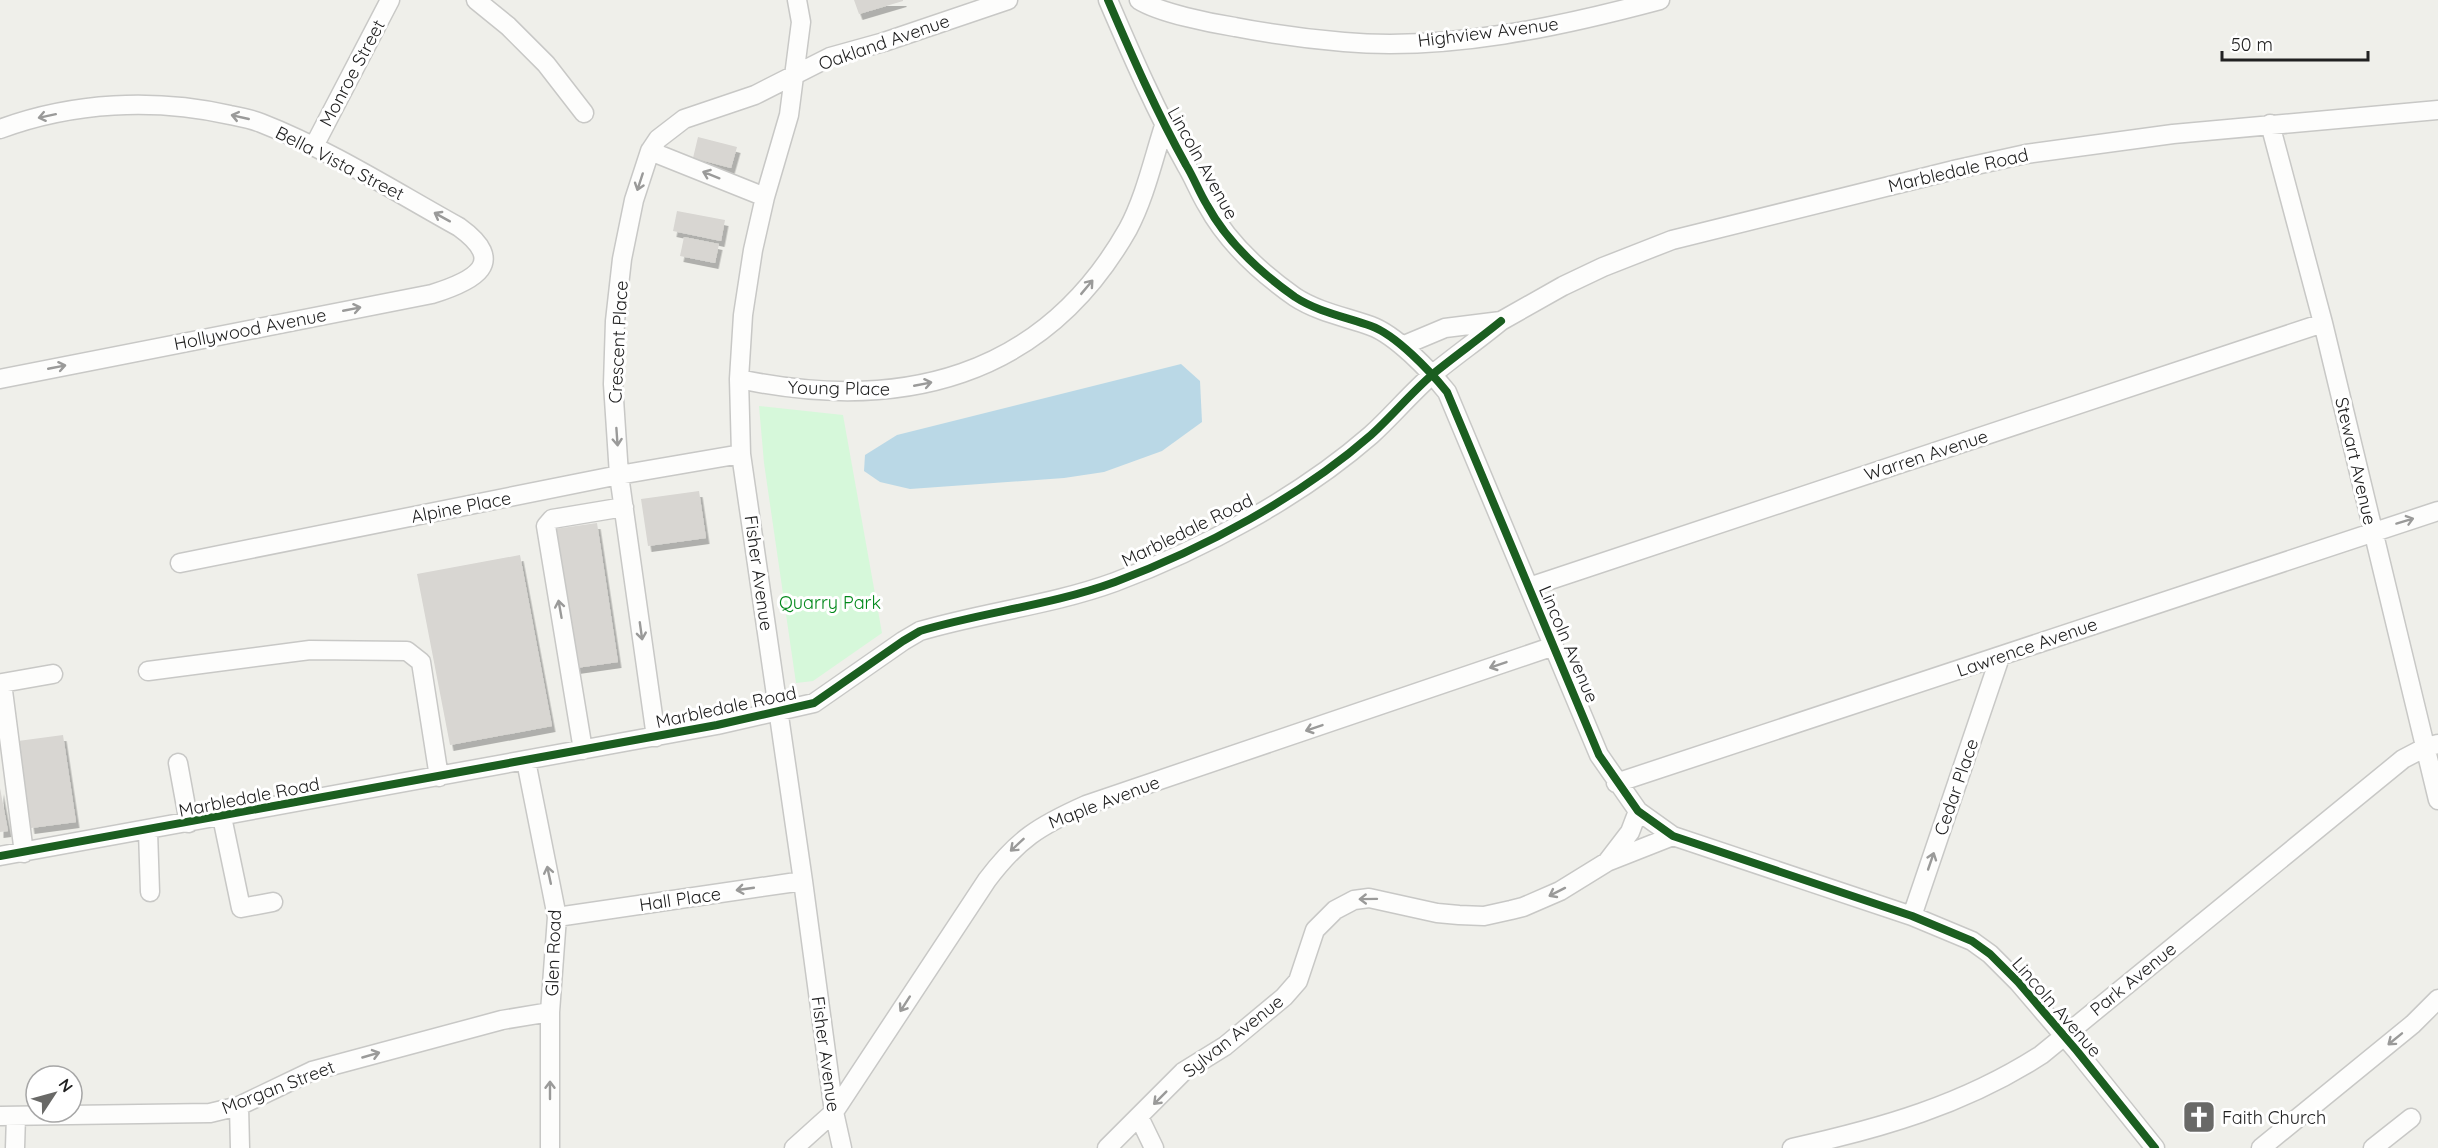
<svg xmlns="http://www.w3.org/2000/svg" width="2438" height="1148" viewBox="0 0 2438 1148" font-family="Quicksand,sans-serif">
  <defs>
    <filter id="shadow"><feDropShadow dx="3.5" dy="6" stdDeviation="0" flood-color="#0004"/></filter>
  </defs>
  <rect width="100%" height="100%" fill="#efefea"/>
  <path fill="#d6f8da" d="M759,406L843,415L882,633L813,681L796,683L764,463Z"/>
  <path fill="#bad8e6" d="M1181,364L1200,381L1202,422L1162,451L1104,472L1064,478L910,489L880,482L864,471L865,455L897,435Z"/>
  <path fill="#d8d6d2" filter="url(#shadow)" d="M854,0H903V1L859,14Z
    M698,137L737,147L731,168L693,158Z
    M677,211L725,220L721,241L673,231Z
    M684,237L719,244L715,263L680,256Z
    M699,491L706,538L648,546L641,499Z
    M597,523L618,662L576,668L555,529Z
    M520,555L552,726L450,745L417,574Z
    M63,735L76,822L31,828L18,741Z
    M0,788L8,831L0,832Z"/>
  <g fill="none" stroke-linecap="round" stroke-linejoin="round">
    <g stroke="#c8c8c6" stroke-width="21">
      <path id="minor" d="M476,0L508,26L546,64L584,113
        M797,0L801,22L789,115L765,197L753,250L743,315L739,379L741,454L803,881L834,1112L842,1148
        M1108,0C1132,56 1156,111 1186,165C1194,178 1199,192 1207,205C1227,242 1261,273 1295,297C1318,312 1346,317 1371,326C1396,335 1430,371 1447,392L1599,755L1638,811L1673,836L1912,916L1972,941L1990,954L2018,982L2077,1051L2155,1148
        M1139,0C1160,13 1210,23 1235,27C1271,34 1308,39 1344,42C1449,51 1559,27 1660,0
        M2270,124L2323,323L2438,800
        M0,129C73,102 154,98 230,115C240,117 251,119 261,123C330,150 394,191 459,227C509,263 474,281 432,294L0,379
        M314,146L390,0
        M650,151L765,197
        M1402,346L1445,328L1501,321L1563,286L1603,267L1672,240L1958,169L2026,154L2173,134L2438,110
        M739,379C900,413 1043,379 1128,229C1145,197 1153,160 1164,126
        M180,563L619,475L741,454
        M1529,587L2323,323
        M148,671L310,650L407,651L421,662L439,777
        M656,737L619,475L613,384L615,321L622,259L634,200L650,151L658,139L684,119L755,95L830,57L884,42L1008,0
        M583,750L546,526L552,519L624,507
        M526,761L557,917L550,1012V1148
        M178,763L189,823
        M1616,783L2438,511
        M222,817L241,908L273,902
        M148,831L150,892
        M24,853L2,683L53,674
        M0,856L717,725L814,703L903,641L920,631C984,612 1052,605 1115,582C1203,549 1300,497 1371,435C1392,416 1411,393 1433,374C1455,356 1479,339 1501,321
        M1607,862L1630,832L1638,811
        M1912,916L2000,657
        M557,917L803,881
        M239,1106L240,1148
        M0,1116L210,1113L239,1106L312,1071L502,1020L550,1012
        M1139,1117L1154,1148
        M15,1148L16,1116
        M794,1148L834,1112L987,880C1018,839 1039,826 1086,805L1554,646
        M1107,1148L1183,1072L1225,1046L1284,997L1298,981L1315,930L1335,910L1354,900L1369,898L1437,913L1459,915L1484,916L1511,910L1523,907L1560,891L1607,862L1673,836
        M1792,1148C1882,1128 1963,1105 2041,1055L2403,759L2426,747L2438,744
        M2261,1148L2413,1024L2438,999
        M2373,1148L2411,1118"/>
    </g>
    <use href="#minor" stroke="#fdfdfc" stroke-width="18"/>
    <g stroke="#fff" stroke-width="11">
      <path id="cycleway" d="M1108,0C1132,56 1156,111 1186,165C1194,178 1199,192 1207,205C1227,242 1261,273 1295,297C1318,312 1346,317 1371,326C1396,335 1430,371 1447,392L1599,755L1638,811L1673,836L1912,916L1972,941L1990,954L2018,982L2077,1051L2155,1148
        M0,856L717,725L814,703L903,641L920,631C984,612 1052,605 1115,582C1203,549 1300,497 1371,435C1392,416 1411,393 1433,374C1455,356 1479,339 1501,321"/>
    </g>
    <use href="#cycleway" stroke="#1b5e20" stroke-width="8"/>
  </g>
  <defs><path id="oneway-shaft" d="M-6 0H5M1.5-3L5.5 0L1.5 3" fill="none" stroke-width="1.6" stroke-linecap="round" stroke-linejoin="round" transform="scale(1.5)"/></defs>
  <g stroke="#9a9a99">
    <use href="#oneway-shaft" transform="translate(47 116) rotate(168)"/>
    <use href="#oneway-shaft" transform="translate(240 117) rotate(-167)"/>
    <use href="#oneway-shaft" transform="translate(711 175) rotate(-158)"/>
    <use href="#oneway-shaft" transform="translate(640 182) rotate(108)"/>
    <use href="#oneway-shaft" transform="translate(442 217) rotate(-151)"/>
    <use href="#oneway-shaft" transform="translate(1087 287) rotate(-50)"/>
    <use href="#oneway-shaft" transform="translate(352 309) rotate(-11)"/>
    <use href="#oneway-shaft" transform="translate(57 367) rotate(-11)"/>
    <use href="#oneway-shaft" transform="translate(923 384) rotate(-11)"/>
    <use href="#oneway-shaft" transform="translate(617 437) rotate(86)"/>
    <use href="#oneway-shaft" transform="translate(2405 521) rotate(-17)"/>
    <use href="#oneway-shaft" transform="translate(560 609) rotate(-100)"/>
    <use href="#oneway-shaft" transform="translate(641 631) rotate(82)"/>
    <use href="#oneway-shaft" transform="translate(1498 665) rotate(161)"/>
    <use href="#oneway-shaft" transform="translate(1314 728) rotate(161)"/>
    <use href="#oneway-shaft" transform="translate(1017 845) rotate(137)"/>
    <use href="#oneway-shaft" transform="translate(1931 861) rotate(-71)"/>
    <use href="#oneway-shaft" transform="translate(549 875) rotate(-102)"/>
    <use href="#oneway-shaft" transform="translate(745 889) rotate(172)"/>
    <use href="#oneway-shaft" transform="translate(1557 892) rotate(153)"/>
    <use href="#oneway-shaft" transform="translate(1368 899) rotate(179)"/>
    <use href="#oneway-shaft" transform="translate(905 1004) rotate(123)"/>
    <use href="#oneway-shaft" transform="translate(2395 1039) rotate(141)"/>
    <use href="#oneway-shaft" transform="translate(371 1055) rotate(-16)"/>
    <use href="#oneway-shaft" transform="translate(550 1090) rotate(-90)"/>
    <use href="#oneway-shaft" transform="translate(1160 1098) rotate(135)"/>
  </g>
  <defs>
    <g id="church-square" transform="scale(1.725)"><rect x="-9" y="-9" width="18" height="18" rx="4" fill="#696967" stroke="#fff"/><path d="M-1.2-6h2.4v3.5h3.3v2.4h-3.3V6h-2.4V-.1h-3.3v-2.4h3.3Z" fill="#fff"/></g>
  </defs>
  <g fill-rule="evenodd">
    <use href="#church-square" x="2199" y="1117"/>
  </g>
  <g text-anchor="middle" dominant-baseline="central" stroke-width="6" stroke-linejoin="round" paint-order="stroke">
    <g font-size="18" fill="#212121" stroke="#fff">
      <text transform="translate(1488 32) rotate(-7)">Highview Avenue</text>
      <text transform="translate(884 42) rotate(-19)">Oakland Avenue</text>
      <text transform="translate(352 73) rotate(-62)">Monroe Street</text>
      <text transform="translate(340 163) rotate(27)">Bella Vista Street</text>
      <text transform="translate(1203 163) rotate(61)">Lincoln Avenue</text>
      <text transform="translate(1958 170) rotate(-13)">Marbledale Road</text>
      <text transform="translate(250 329) rotate(-11)">Hollywood Avenue</text>
      <text transform="translate(618 342) rotate(-87)">Crescent Place</text>
      <text transform="translate(839 388) rotate(1)">Young Place</text>
      <text transform="translate(1926 455) rotate(-18)">Warren Avenue</text>
      <text transform="translate(2356 461) rotate(77)">Stewart Avenue</text>
      <text transform="translate(461 507) rotate(-11)">Alpine Place</text>
      <text transform="translate(1187 530) rotate(-26)">Marbledale Road</text>
      <text transform="translate(759 573) rotate(82)">Fisher Avenue</text>
      <text transform="translate(1569 644) rotate(67)">Lincoln Avenue</text>
      <text transform="translate(2027 647) rotate(-19)">Lawrence Avenue</text>
      <text transform="translate(726 707) rotate(-12)">Marbledale Road</text>
      <text transform="translate(1956 787) rotate(-71)">Cedar Place</text>
      <text transform="translate(249 797) rotate(-11)">Marbledale Road</text>
      <text transform="translate(1104 802) rotate(-21)">Maple Avenue</text>
      <text transform="translate(680 899) rotate(-8)">Hall Place</text>
      <text transform="translate(553 953) rotate(-88)">Glen Road</text>
      <text transform="translate(2133 979) rotate(-39)">Park Avenue</text>
      <text transform="translate(2057 1007) rotate(49)">Lincoln Avenue</text>
      <text transform="translate(1233 1036) rotate(-38)">Sylvan Avenue</text>
      <text transform="translate(826 1054) rotate(82)">Fisher Avenue</text>
      <text transform="translate(278 1087) rotate(-21)">Morgan Street</text>
    </g>
    <g font-size="18" fill="#01881a" stroke="#fff">
      <text x="830" y="602">Quarry Park</text>
    </g>
    <g font-size="18" fill="#212121" stroke="#fff" text-anchor="start">
      <text x="2222" y="1117">Faith Church</text>
    </g>
  </g>
  <g transform="translate(54 1094) rotate(54)"><circle r="28" fill="#ffffff" stroke="#a6a6a6" stroke-width="1.5"/>
  <path d="M0-4.5L10 22L0 15L-10 22Z" fill="#696967"/>
  <text y="-9" font-size="16" font-weight="bold" text-anchor="middle" fill="#212121">N</text>
  </g>
  <path d="M2222 51v9h146v-9" fill="none" stroke="#212121" stroke-width="3"/>
  <text x="2231" y="51" font-size="18" fill="#212121" stroke="#ffffff" stroke-width="4.5" paint-order="stroke">50 m</text>
</svg>
